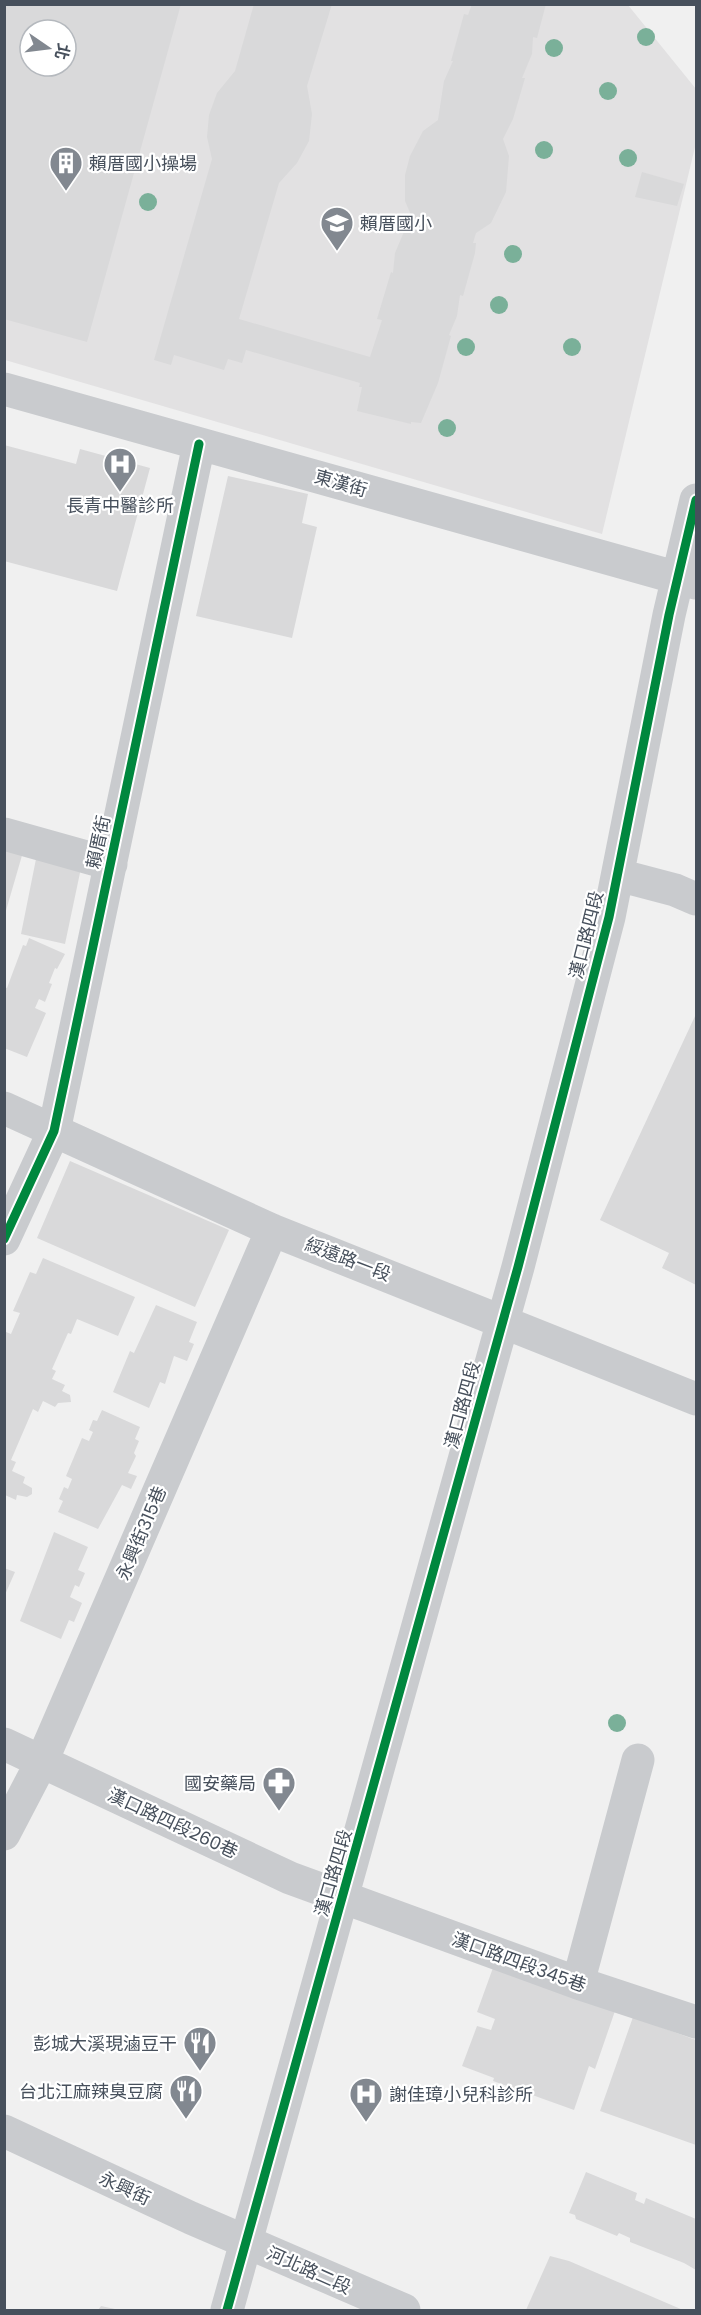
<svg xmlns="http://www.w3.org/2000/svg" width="701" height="2315" viewBox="0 0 701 2315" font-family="Poppins,'Noto Sans TC',sans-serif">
  <rect width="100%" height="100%" fill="#f0f0f0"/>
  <path fill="#e2e1e2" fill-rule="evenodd" d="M4,5H628L696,89V143L602,534L5,360ZM30,30H66V66H30Z"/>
  <path fill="#d9d9da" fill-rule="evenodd" d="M4,4H181L87,342L4,319ZM30,30H66V66H30Z
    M254,4H332L307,86L312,114L309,141L297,163L279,183L239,319L370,357L382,320L377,319L391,272L393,273L395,253L411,215L405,201V175L410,156L423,131L438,120L444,81L453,61H451L464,14L468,15L472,4H546L537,38L533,37L532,54L522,78H525L513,119L503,139L509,156L506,192L491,223L476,233L473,243H476L475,253L463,296L460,295L457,316L449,335L451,336L438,383L421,423L411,422V424L357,411L362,387H359L360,383L246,350L242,363L228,359L224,370L174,355L171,365L154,360L212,159L207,137L209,115L217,93L235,71Z
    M642,172L684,184L677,206L635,197Z
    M4,445L76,464L80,449L150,468L117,591L4,561Z
    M228,476L308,494L302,523L317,527L292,638L196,616Z
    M4,846L23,852L5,914H4Z
    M36,859L81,868L65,944L21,934Z
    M29,938L65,954L57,969L55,968L49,983L52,984L45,1002L39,999L35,1008L46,1013L27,1057L4,1048V987L7,988L23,945L26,946Z
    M696,1014V1285L662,1268L669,1253L600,1220Z
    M70,1161L229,1230L195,1307L37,1238Z
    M43,1258L135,1297L118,1336L77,1319L71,1334L68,1333L52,1369L56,1371L52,1379L65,1385L62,1391L70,1395L71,1402L58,1403L55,1407L43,1401L38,1412L33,1409L11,1460L16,1462L12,1471L25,1477L23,1483L32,1488V1494L27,1497L17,1495L16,1500L5,1495V1335L6,1332L11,1334L20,1313L13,1311L30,1272L36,1274Z
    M156,1305L197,1322L189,1342L194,1344L187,1361L174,1356L165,1384L160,1382L149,1408L113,1392L130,1351L134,1353Z
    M102,1410L140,1427L135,1439L139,1441L134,1453L136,1456L128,1473L137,1476L131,1489L122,1485L98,1529L58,1512L63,1501L59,1499L64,1487L68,1489L72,1479L66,1476L82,1438L89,1441L93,1432L89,1430L93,1420L97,1421Z
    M54,1532L88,1547L78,1570L85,1573L79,1587L75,1585L70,1597L82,1603L74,1622L69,1620L61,1639L20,1621Z
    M4,1568L15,1572L4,1597Z
    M494,1965L616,2008L595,2069L589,2066L574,2110L493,2081L494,2078L462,2066L477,2026L491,2030L495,2019L477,2012Z
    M633,2017L696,2040V2145L600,2111Z
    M586,2172L637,2193L635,2200L644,2204L646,2198L696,2219V2270L684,2263L630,2242V2238L619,2233L617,2236L576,2219L575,2215L569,2213Z
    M550,2256L569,2261L683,2310H526Z
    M101,2306L115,2309V2310H98Z"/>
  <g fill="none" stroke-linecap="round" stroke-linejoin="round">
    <path stroke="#c9cbce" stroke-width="33" d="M4,389L696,583
      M4,834L111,864
      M618,875L675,890L696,899
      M4,1108L272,1230L696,1399
      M4,1239L54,1131L199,444
      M4,1744L290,1878L578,1983L696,2022
      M4,1834L42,1761L272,1230
      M578,1983L638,1760
      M4,2131L191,2218L404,2310
      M227,2310L518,1267L609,917L669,615L696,500"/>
    <g stroke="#fff" stroke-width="13">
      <path id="cycleway" d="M4,1239L54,1131L199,444
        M227,2310L518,1267L609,917L669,615L696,500"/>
    </g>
    <use href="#cycleway" stroke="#00873e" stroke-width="9"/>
  </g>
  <g fill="#7ab099">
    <circle cx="646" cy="37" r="9"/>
    <circle cx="554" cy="48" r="9"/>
    <circle cx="608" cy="91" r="9"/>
    <circle cx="544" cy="150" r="9"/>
    <circle cx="628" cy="158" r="9"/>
    <circle cx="148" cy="202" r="9"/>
    <circle cx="513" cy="254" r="9"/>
    <circle cx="499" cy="305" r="9"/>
    <circle cx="466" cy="347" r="9"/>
    <circle cx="572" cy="347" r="9"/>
    <circle cx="447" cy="428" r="9"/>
    <circle cx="617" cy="1723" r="9"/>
  </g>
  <defs>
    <g id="building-pin" transform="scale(1.725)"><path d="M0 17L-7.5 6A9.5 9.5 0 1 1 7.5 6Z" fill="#828890" stroke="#fff"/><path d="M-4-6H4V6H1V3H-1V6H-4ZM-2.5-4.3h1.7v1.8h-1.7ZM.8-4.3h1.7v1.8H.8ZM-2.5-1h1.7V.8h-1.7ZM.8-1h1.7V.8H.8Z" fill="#fff"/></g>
    <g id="school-pin" transform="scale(1.725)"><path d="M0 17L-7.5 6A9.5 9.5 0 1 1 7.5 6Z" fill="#828890" stroke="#fff"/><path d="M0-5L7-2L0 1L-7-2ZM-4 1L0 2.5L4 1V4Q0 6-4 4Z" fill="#fff"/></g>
    <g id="hospital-pin" transform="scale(1.725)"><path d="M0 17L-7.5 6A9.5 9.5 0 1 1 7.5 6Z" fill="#828890" stroke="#fff"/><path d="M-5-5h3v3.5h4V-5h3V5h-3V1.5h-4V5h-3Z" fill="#fff"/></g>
    <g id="pharmacy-pin" transform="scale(1.725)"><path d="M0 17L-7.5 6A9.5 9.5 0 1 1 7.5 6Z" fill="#828890" stroke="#fff"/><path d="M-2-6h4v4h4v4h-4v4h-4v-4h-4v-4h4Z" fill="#fff"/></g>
    <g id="restaurant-pin" transform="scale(1.725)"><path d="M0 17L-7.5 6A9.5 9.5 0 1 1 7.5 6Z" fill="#828890" stroke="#fff"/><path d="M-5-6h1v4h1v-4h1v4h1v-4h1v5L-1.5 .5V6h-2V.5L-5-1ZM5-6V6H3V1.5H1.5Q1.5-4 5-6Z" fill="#fff"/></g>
  </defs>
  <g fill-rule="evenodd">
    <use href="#building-pin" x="66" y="163"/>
    <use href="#school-pin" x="337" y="223"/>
    <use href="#hospital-pin" x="120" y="464"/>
    <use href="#pharmacy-pin" x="279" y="1783"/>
    <use href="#restaurant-pin" x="200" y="2043"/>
    <use href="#restaurant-pin" x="186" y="2091"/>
    <use href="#hospital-pin" x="366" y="2094"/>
  </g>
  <g text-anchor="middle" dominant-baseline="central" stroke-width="4.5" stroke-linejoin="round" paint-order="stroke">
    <g font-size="18" fill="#47505c" stroke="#fff" text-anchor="start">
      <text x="89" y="163">賴厝國小操場</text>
      <text x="360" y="223">賴厝國小</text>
      <text x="120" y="505" text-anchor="middle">長青中醫診所</text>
      <text x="256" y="1783" text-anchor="end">國安藥局</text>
      <text x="177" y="2043" text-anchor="end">彭城大溪現滷豆干</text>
      <text x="163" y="2091" text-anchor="end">台北江麻辣臭豆腐</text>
      <text x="389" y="2094">謝佳璋小兒科診所</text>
    </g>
    <g font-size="18" fill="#47505c" stroke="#fff">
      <text transform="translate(341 483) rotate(16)">東漢街</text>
      <text transform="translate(98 842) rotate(-78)">賴厝街</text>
      <text transform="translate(586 935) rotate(-76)">漢口路四段</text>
      <text transform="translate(348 1259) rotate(21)">綏遠路一段</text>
      <text transform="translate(462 1405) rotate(-75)">漢口路四段</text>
      <text transform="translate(141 1533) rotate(-67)">永興街315巷</text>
      <text transform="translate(173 1823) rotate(25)">漢口路四段260巷</text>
      <text transform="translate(333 1873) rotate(-74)">漢口路四段</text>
      <text transform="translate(519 1962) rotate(20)">漢口路四段345巷</text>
      <text transform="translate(125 2188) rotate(25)">永興街</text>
      <text transform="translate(309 2270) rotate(24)">河北路二段</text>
    </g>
  </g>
  <rect width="701" height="2315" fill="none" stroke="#47505c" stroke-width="12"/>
  <g transform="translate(48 48) rotate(104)"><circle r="28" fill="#ffffff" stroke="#b5b9be" stroke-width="1.5"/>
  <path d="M0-4.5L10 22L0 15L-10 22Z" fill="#828890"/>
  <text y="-9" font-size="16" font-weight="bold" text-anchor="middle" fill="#47505c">北</text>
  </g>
</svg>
